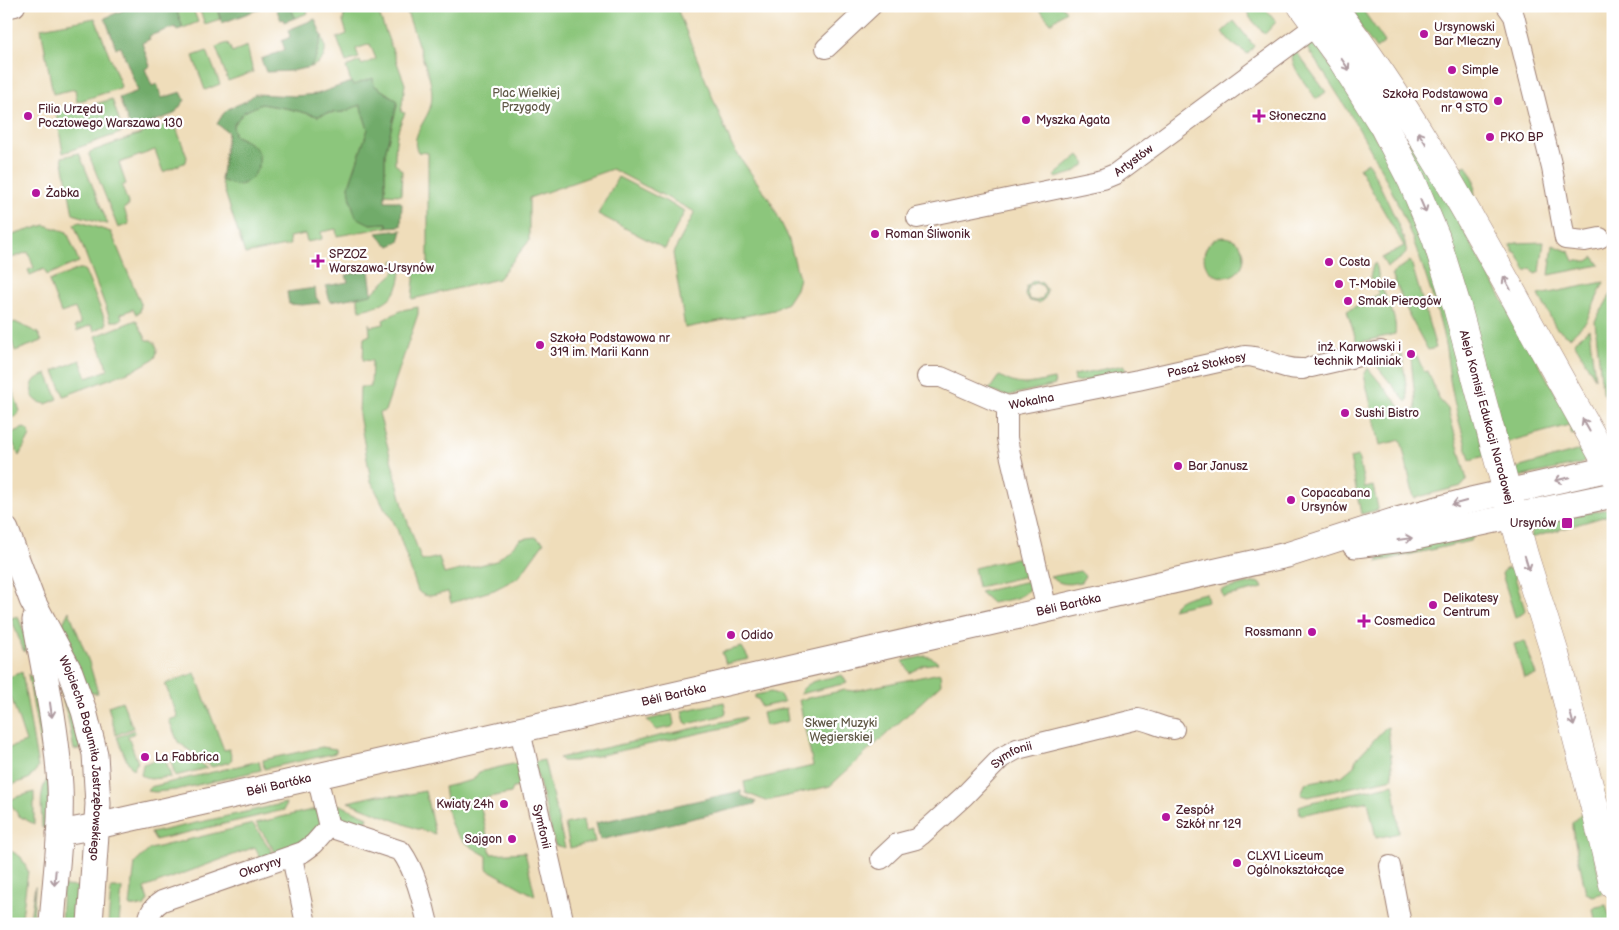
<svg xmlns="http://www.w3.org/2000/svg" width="1619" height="930" viewBox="0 0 1619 930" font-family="'Balsamiq Sans',sans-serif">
  <rect width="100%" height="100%" fill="#fff"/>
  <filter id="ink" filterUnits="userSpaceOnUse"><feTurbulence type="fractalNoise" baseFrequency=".02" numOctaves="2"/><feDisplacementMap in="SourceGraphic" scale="10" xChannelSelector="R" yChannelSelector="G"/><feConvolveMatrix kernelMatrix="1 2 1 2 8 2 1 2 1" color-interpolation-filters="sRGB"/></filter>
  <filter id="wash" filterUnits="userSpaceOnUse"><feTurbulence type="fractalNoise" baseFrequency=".0096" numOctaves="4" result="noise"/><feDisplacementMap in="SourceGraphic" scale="20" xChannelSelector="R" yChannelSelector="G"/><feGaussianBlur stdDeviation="1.12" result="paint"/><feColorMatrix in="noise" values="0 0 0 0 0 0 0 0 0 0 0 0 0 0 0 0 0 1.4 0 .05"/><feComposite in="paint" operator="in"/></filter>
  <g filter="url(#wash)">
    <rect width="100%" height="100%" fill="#efddba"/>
    <path fill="#8cc67b" stroke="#6b7253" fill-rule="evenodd" d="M175,6H192L198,22L183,28Z
      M198,6H216L220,19L205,24Z
      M290,6H306L308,13L295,18Z
      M364,6H376L405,84L401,112L405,113C396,131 395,143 395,163L402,171L401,195L385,194V153L398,101L374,85H352L346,67L360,61L362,65L376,59L370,44L356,49L359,58L346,62L337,38L347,34L343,21L344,15Z
      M405,6H676L732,146L771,202L788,237L799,278L796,289L787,303L774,310L685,328L673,253L695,212L612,169L529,198V241L498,279L412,299L415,271L428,270V153L418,152C409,138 426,121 430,108C433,98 432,87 429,77Z
      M1042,6H1062L1066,11L1051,23L1039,9Z
      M1252,6H1263L1276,22L1265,34L1250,18L1248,9Z
      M1356,6H1360L1385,42L1376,49C1369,38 1351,19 1356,6Z
      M95,18L121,86L120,88L77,102L75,89L53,94L41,28Z
      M1234,21L1254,46L1248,54L1233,44L1222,32Z
      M322,36C328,51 326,61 310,67L315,59Z
      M1311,42L1317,44L1394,167L1438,281L1485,456L1470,460C1464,437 1456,414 1452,390C1449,377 1448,363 1446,349C1442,327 1435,304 1428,283C1401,196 1356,118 1304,44Z
      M228,43L232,52L247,46L253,72L228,81L216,47Z
      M1295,50L1326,92L1316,99C1307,85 1291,69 1292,52Z
      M207,51L220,84L205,90L193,56Z
      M1380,94L1427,166L1578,433L1572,435L1569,425L1507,442Z
      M112,99L123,132L63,153L56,112L86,107Z
      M261,104L290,109L318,116L327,113L343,112L360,105L368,129L349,186L370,224L387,223V227L337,236L336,229L321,232L322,239L307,242L305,234L289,237L290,245L245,254L221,180L231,184L244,140L234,135L233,125L244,112Z
      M174,122L187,157L186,162L163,172L155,150L119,163L126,184L122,186L129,206L124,208L129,224L118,228L89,155L90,152Z
      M79,153L108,224H106L73,214L62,157Z
      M1079,155L1086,164L1073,173L1056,178L1054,176Z
      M1368,162C1374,174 1410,243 1406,253C1403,258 1392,264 1387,267L1382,258L1404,246L1359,168Z
      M1466,165L1474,179L1475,202L1456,170Z
      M618,177L685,211L665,249L598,214Z
      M80,222L111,232L141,304L140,312L136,314L133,309L121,314L122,319L118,321H111L74,224Z
      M45,225L67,232L79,262L47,275L44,269L30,275L28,270L34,268L28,252L6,260V237Z
      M1204 257a20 20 0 1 1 40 0a20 20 0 1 1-40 0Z
      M1544,242L1540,272L1535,274L1531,268L1526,271L1516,252L1514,253L1510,245L1516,243Z
      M1553,245L1570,252L1574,261H1588L1594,257L1600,265L1549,275Z
      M395,260L401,267C401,296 386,305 360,310L357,296L372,293L395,272L393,261Z
      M1410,261L1412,265L1436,348L1428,350L1410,317L1392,274Z
      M1375,263C1379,270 1377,275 1380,282C1385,299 1398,316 1395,334L1357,343L1347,311L1379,294L1370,277L1373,265Z
      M79,269H82L85,271L106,322V325L94,331L91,325L77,331L75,326L81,324L75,308L61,313L49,281Z
      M1033,281L1042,283L1047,290L1045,298L1039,303L1030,301L1025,295L1027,286ZM1036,283L1043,286L1045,292L1042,299L1036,301L1029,299L1027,292L1030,285Z
      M1604,282L1586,322L1570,337L1556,328L1539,295Z
      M1613,291V410L1602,390L1595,321Z
      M418,307V314L385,411L379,413L406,517L422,561L439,557L444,574L496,561L521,539L535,537L544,542L519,577L494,590L451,603L448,592C437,594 426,600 418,591L397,529L390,515L385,509L371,481L359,415L360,387H371L372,361L363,360L364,338L370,335L369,323H370L371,327L384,324L383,320L402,310Z
      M136,320L147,340H151C158,344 158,351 155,358L136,369L64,396L54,371L80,360L87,378L108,370L96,336Z
      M15,322L38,333L42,341L15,351L7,325Z
      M1589,329L1595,378L1574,342Z
      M1402,355L1408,400L1406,402L1375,364L1390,360Z
      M1417,356L1424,372L1428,371L1439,399L1448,409L1467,480L1462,486L1414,498L1401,440L1380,445L1364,375L1368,368L1406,414L1416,409L1411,358Z
      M1124,365L1127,375L1075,382L1074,375Z
      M6,372L20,411L15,417L6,420Z
      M47,374L58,399L46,404C42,403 37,402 35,399C30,395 31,383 36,379C39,377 44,375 47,374Z
      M1000,376C1021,389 1031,383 1054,379L1055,385L1006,396L989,390L998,377Z
      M24,428L28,430L30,436L19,456L9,434Z
      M1587,448V458L1580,464L1518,477L1510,470Z
      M1358,456L1365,488L1373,486L1378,508V510L1361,514L1350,458Z
      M1607,509L1613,510V514L1531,538C1532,529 1534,526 1542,522Z
      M1472,535L1473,538L1470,541L1377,562L1380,554Z
      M1016,558C1027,558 1028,565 1031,575L978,587L974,568Z
      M1508,568L1513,571L1525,610L1521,615L1515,617L1502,574L1505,569Z
      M1080,571L1085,576L1081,582C1068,585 1061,585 1050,577Z
      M1033,580C1028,600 1009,599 992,603L980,592Z
      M1256,582L1261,584L1263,588L1223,597L1221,590Z
      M1206,593L1208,601L1172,609C1179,597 1193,596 1206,593Z
      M69,611L89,662L98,693H89L85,689L62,625Z
      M18,616L28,644L24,652L11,618Z
      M1525,641L1536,675L1524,678L1514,644Z
      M742,647L749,659L726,664L722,652Z
      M925,656L933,658L938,663L924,665L910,673L903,661Z
      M22,672L38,768L28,779L6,787V749L26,742L11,697L6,698V678Z
      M195,673L224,750L229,749L232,758L230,762L212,767L178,742L169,720L178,717L165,684Z
      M940,673L941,684L830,786L766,801L746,793L744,782L813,766L799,700L845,690L854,691Z
      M28,674L34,679L49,754L44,753L41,749Z
      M59,674L83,748L74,750L68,718L57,678Z
      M842,675L847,683L800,694C806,679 827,679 842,675Z
      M771,692L780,695L784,702L761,707L759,700L755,698V695Z
      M122,701L133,728L116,735L108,706Z
      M724,702L726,712L725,715L688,724L685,722L682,711Z
      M786,708L788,721L765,726L762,713Z
      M672,714L674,724L672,727L656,730L647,720Z
      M745,717L746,719L728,727L574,761H562L559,758Z
      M1388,727L1393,778L1308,797L1301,795L1305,783L1342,776L1354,766L1356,759L1385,728Z
      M134,730L135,733L128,736L138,763H137L133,770L126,759L117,737Z
      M322,747L336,749V753L264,769L263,760Z
      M181,752L207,768L175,776L170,757Z
      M165,757L171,777L150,779L141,775L143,764Z
      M544,760L565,848L555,845L534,762Z
      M259,761L261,770L176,790L155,792L147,791L150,787Z
      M517,763L522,786L513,788L511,793L479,799L491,854L525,852L535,896L487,869V856C449,835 450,828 444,787L473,780L479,772Z
      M49,777V826L42,828C42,813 38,789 49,777Z
      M1394,784L1399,833L1376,838L1368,801L1300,815L1299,806L1308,803Z
      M425,791L435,834L419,829H417L348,802L378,795L400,796Z
      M34,792V824L19,816L9,802L14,798Z
      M286,803L284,810L155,840L151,833Z
      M338,804L368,817L363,828L340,819L335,814L332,806Z
      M316,809L321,822L302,846L278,856L256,823Z
      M1584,810L1603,893L1593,896L1586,893L1572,828V823Z
      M583,820L585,832L592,830L595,842L570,848L565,824Z
      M253,824L276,857L260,858L255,847L144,888L148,900L144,907L130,906L135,863L150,849Z
      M6,850L13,852L21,857L28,871L21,924H6Z
      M35,886L33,924H29Z
      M63,886L83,887L81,924H61Z
      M111,888H122L119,924H108Z
      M1606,905L1612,924H1596L1593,909L1596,907Z"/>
    <path fill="#71ab6b" stroke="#5e654b" d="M133,6H153L155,11L166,6H175L183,28L177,30L175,27L149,36L150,39L142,43L150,66L145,69L152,86L157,84L162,98L181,92L185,100L174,114L131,130L119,98L138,91L121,47L116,48L105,18Z
      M216,6H258L259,9L222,23Z
      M275,6H290L295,18L284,22L283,19L281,20Z
      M315,19L322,36L315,59L310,67L292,71L266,72L261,59L285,50L282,41L290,37L288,30Z
      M373,78L374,85L398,101L385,153V201H398L402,203L401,226L387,227V223L370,224L356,217L351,202L349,186L368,129L360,105L343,112L328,113L318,116L290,109L261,104L244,112L233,125L234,135C241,139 252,143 257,150C264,163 254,181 240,185C234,186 227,182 221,180L228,132L217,124L223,114L228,109L246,101L255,94L295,96L317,94L351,82L353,85Z
      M402,230L399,242L390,246L385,243L377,233Z
      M369,270L372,294L330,302L326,286L348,282L346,275Z
      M315,288L316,297L320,303L302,305L289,304L287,292Z
      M741,791L742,796L756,802L755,804L600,840L596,823Z"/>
  </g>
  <g filter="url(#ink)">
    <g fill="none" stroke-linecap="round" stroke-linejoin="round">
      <g stroke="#9c7e72" stroke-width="22">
        <g id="minor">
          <path d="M1507,6L1514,16L1552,168L1565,239L1585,241L1600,238"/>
          <path d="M6,8L15,6"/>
          <path d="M826,48L871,6"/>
          <path id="s1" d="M917,218L1103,179L1115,174L1326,18"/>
          <path d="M1311,367L1381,351"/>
          <path id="s2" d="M927,377H941L1007,406L1138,380L1245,356C1267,356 1279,370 1303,369"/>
          <path d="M1007,406V438L1010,454L1047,610"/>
          <path id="s3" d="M520,730L564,924"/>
          <path d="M329,827L401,851C416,872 422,899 428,924"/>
          <path d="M292,857L306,924"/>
          <path id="s4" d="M881,859L897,844L916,839L921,835L964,796L1001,758L1017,749L1138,719C1151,721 1161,728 1174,729"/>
          <path d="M1390,866L1401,924"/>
          <path id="s5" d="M148,924C149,913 153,907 162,901L303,852L314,844L329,827L317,776"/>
        </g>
      </g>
      <g stroke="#9c7e72" stroke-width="27">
        <g id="tertiary">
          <path id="s6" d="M6,530L32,600L70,672L84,711L95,754L98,804L90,924"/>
          <path d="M1355,545L1411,538L1613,495"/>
          <path d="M35,620C45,675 57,730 60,786C62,832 55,878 52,924"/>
          <path id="s7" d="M59,833L97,826L221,798L1287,555L1393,521L1471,500L1613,468"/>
        </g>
      </g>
      <g stroke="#9c7e72" stroke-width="29">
        <g id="secondary">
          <path id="s8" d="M1302,6L1342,60L1384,127L1412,181L1436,238L1456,303L1524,555L1555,654L1597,816L1613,884"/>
          <path d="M1332,6C1404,99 1462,202 1519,305C1550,362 1582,418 1613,474"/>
        </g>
      </g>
      <use href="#minor" stroke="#fff" stroke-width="20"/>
      <use href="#tertiary" stroke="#fff" stroke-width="25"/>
      <use href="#secondary" stroke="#fff" stroke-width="28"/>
    </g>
    <defs><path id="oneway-shaft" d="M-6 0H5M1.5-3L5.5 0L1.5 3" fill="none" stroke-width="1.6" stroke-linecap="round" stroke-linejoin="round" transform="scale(1.25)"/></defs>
    <g stroke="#ae9aa0">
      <use href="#oneway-shaft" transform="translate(1345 64) rotate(56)"/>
      <use href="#oneway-shaft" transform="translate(1422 138) rotate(-123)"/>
      <use href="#oneway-shaft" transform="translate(1423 206) rotate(67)"/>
      <use href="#oneway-shaft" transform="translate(1507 283) rotate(-119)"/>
      <use href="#oneway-shaft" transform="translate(1586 425) rotate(-119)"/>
      <use href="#oneway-shaft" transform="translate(1562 479) rotate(167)"/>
      <use href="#oneway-shaft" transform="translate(1459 503) rotate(165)"/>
      <use href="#oneway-shaft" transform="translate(1405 539) rotate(-8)"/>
      <use href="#oneway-shaft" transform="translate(1527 563) rotate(73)"/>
      <use href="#oneway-shaft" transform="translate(51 710) rotate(82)"/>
      <use href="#oneway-shaft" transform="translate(1572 719) rotate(75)"/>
      <use href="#oneway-shaft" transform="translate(55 878) rotate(95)"/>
    </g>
  </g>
  <g fill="#b5179e" stroke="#fff" stroke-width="2">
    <circle cx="1424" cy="34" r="5"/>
    <circle cx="1452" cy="70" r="5"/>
    <circle cx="1498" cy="101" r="5"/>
    <circle cx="28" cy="116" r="5"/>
    <path d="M1256.5 108.5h5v5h5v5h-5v5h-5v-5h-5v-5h5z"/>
    <circle cx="1026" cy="120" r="5"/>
    <circle cx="1490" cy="137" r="5"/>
    <circle cx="36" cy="193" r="5"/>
    <circle cx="875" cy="234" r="5"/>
    <path d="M315.5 253.5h5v5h5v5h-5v5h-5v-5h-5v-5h5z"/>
    <circle cx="1329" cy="262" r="5"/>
    <circle cx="1339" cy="284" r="5"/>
    <circle cx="1348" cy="301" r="5"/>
    <circle cx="540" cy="345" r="5"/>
    <circle cx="1411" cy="354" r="5"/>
    <circle cx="1345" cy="413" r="5"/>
    <circle cx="1178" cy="466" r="5"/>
    <circle cx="1291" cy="500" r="5"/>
    <rect x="1561" y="517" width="12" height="12" rx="2.5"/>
    <circle cx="1433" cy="605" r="5"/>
    <path d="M1361.5 613.5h5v5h5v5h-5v5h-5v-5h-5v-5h5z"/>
    <circle cx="1312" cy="632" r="5"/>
    <circle cx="731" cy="635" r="5"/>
    <circle cx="145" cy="757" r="5"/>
    <circle cx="504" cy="804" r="5"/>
    <circle cx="1166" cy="817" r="5"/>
    <circle cx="512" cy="839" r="5"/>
    <circle cx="1237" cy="863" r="5"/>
  </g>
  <g text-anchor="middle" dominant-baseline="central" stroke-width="4.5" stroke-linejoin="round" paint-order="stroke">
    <g font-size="12" fill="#4a1f2b" stroke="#fff" text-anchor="start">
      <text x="1434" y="27">Ursynowski<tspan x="1434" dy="14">Bar Mleczny</tspan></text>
      <text x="1462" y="70">Simple</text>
      <text x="1488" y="94" text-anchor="end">Szkoła Podstawowa<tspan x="1488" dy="14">nr 9 STO</tspan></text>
      <text x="38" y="109">Filia Urzędu<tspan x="38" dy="14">Pocztowego Warszawa 130</tspan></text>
      <text x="1269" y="116">Słoneczna</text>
      <text x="1036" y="120">Myszka Agata</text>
      <text x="1500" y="137">PKO BP</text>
      <text x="46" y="193">Żabka</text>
      <text x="885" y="234">Roman Śliwonik</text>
      <text x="329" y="254">SPZOZ<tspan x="329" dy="14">Warszawa-Ursynów</tspan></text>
      <text x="1339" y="262">Costa</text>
      <text x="1349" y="284">T-Mobile</text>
      <text x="1358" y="301">Smak Pierogów</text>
      <text x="550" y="338">Szkoła Podstawowa nr<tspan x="550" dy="14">319 im. Marii Kann</tspan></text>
      <text x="1401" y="347" text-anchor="end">inż. Karwowski i<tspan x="1401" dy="14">technik Maliniak</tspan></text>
      <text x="1355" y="413">Sushi Bistro</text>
      <text x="1188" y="466">Bar Janusz</text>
      <text x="1301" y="493">Copacabana<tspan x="1301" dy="14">Ursynów</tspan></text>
      <text x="1556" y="523" text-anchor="end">Ursynów</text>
      <text x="1443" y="598">Delikatesy<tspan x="1443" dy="14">Centrum</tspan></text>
      <text x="1374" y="621">Cosmedica</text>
      <text x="1302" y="632" text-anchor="end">Rossmann</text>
      <text x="741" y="635">Odido</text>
      <text x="155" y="757">La Fabbrica</text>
      <text x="494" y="804" text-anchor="end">Kwiaty 24h</text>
      <text x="1176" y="810">Zespół<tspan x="1176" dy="14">Szkół nr 129</tspan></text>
      <text x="502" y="839" text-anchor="end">Sajgon</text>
      <text x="1247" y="856">CLXVI Liceum<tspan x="1247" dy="14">Ogólnokształcące</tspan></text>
    </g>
    <g font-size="12" fill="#615947" stroke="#fff">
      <text x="526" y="93">Plac Wielkiej<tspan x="526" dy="14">Przygody</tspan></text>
      <text x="841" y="723">Skwer Muzyki<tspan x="841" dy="14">Węgierskiej</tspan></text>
    </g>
    <g font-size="12" fill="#4a1f2b" stroke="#fff">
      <text stroke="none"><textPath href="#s1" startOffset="226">Artystów</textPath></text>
      <text stroke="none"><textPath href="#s2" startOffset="290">Pasaż Stokłosy</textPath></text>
      <text stroke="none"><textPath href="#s2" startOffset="111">Wokalna</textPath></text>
      <text stroke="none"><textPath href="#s8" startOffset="455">Aleja Komisji Edukacji Narodowej</textPath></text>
      <text stroke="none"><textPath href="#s7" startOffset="1035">Béli Bartóka</textPath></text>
      <text stroke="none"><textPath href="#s7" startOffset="630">Béli Bartóka</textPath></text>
      <text stroke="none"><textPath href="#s4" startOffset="170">Symfonii</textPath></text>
      <text stroke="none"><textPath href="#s6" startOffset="244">Wojciecha Bogumiła Jastrzębowskiego</textPath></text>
      <text stroke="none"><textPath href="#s7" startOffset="225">Béli Bartóka</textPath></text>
      <text stroke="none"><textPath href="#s3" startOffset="99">Symfonii</textPath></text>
      <text stroke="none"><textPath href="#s5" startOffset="132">Okaryny</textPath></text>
    </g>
  </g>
  <rect width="1619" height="930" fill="none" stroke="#fff" stroke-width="25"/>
</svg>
